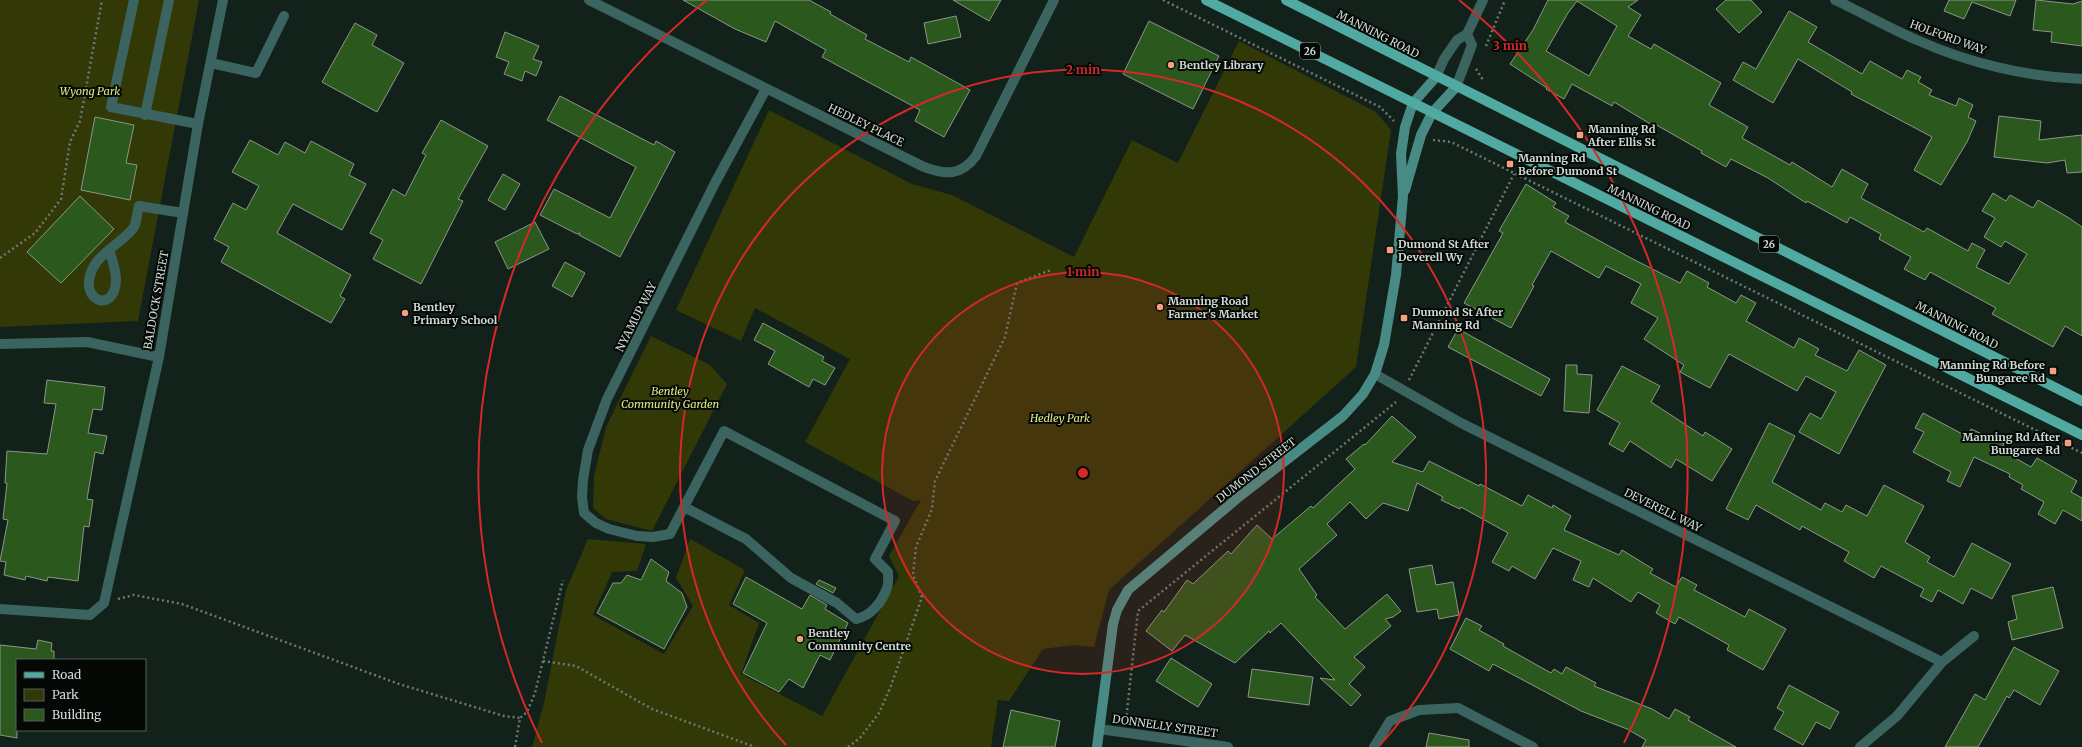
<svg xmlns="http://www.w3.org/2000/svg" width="2082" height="747" viewBox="0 0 2082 747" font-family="Merriweather,serif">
  <rect width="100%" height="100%" fill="#12211a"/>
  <path fill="#333807" d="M0,0H199L138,321L0,327Z
    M1239,41L1376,112L1391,130L1356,367L1109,590L1094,647L1073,645L1043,649L1009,701L998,700L991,747H532L544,703L566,590L588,539L646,544L637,571L612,572L593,615L664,654L693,606L676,578L690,539L745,570L729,605L759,623L741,674L822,716L899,576L889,556L921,500L913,501L805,442L850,359L755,308L741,341L676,310L769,110L912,184L952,195L1074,257L1132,140L1178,163Z
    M651,336L710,365L727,384L652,531L606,519L593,508L594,476L606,427Z"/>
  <path fill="#2b581d" stroke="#8b9788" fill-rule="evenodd" d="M683,0H809L831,12L830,14L867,35L865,39L909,62L911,57L970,90L944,137L915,121L920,110L822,57L826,50L775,21L766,42L735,29Z
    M953,0H1001L989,21Z
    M1548,0H1638L1628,7L1641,15L1628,36L1651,49L1654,44L1721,83L1709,105L1748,127L1742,138L1790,165L1792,162L1832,187L1842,169L1868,184L1861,198L1924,232L1927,228L1968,251L1972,243L1985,250L1976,267L2009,284L2027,254L2005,241L2001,247L1984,237L1995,218L1982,211L1993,193L2006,201L2010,195L2033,208L2038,200L2069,218L2082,227V336L2065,326L2053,347L1992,314L1996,308L1930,272L1925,280L1904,269L1911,257L1879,239L1881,234L1850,217L1847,223L1807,201L1806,203L1768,178L1731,159L1726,167L1701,153L1702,151L1653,123L1652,125L1614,102L1612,106L1572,84L1564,99L1546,89L1547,88L1510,64L1533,30ZM1577,1L1617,26L1589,76L1546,51L1568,13Z
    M1726,0H1751L1762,12L1739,33L1716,9Z
    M1949,0H2016L2010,16L1972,2L1964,19L1944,11Z
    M2036,0L2073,4L2082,1V46L2051,42L2052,32L2033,30Z
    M1789,11L1817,27L1808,42L1862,74L1870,61L1902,79L1907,70L1921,77L1918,82L1932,90L1929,95L1956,106L1959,98L1973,105L1968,117L1976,121L1967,142L1941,185L1914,170L1932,137L1851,94L1852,92L1798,59L1773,103L1733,80L1743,62L1756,69Z
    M956,16L961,37L928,44L924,23Z
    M1149,21L1219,56L1193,109L1123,74Z
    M355,23L377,35L372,45L404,63L377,112L322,82Z
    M505,32L539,46L533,59L542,62L536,76L525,71L522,81L504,74L509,62L496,57Z
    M560,96L654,145L656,141L675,152L620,257L579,235L580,233L577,234L540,215L554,189L610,218L636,167L547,120Z
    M1999,116L2041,121L2039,140L2082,135V172L2067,173L2065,160L2047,163L1994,157Z
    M95,117L134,125L126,163L137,165L130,200L81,190Z
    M441,120L488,146L458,199L463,201L421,284L373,259L383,240L370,233L393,189L405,196L426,155L422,153Z
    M250,140L278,155L285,142L305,153L311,141L354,164L349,175L366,184L342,230L293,204L277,233L351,275L340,296L345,299L331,323L221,262L229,247L214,239L233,203L246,210L259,186L232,172Z
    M503,174L520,184L505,210L488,200Z
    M1526,184L1556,203L1553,207L1569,216L1565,222L1629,257L1680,283L1687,271L1709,283L1707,287L1736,303L1741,295L1756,303L1746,321L1794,348L1799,338L1819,349L1815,355L1847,371L1859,350L1886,365L1839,454L1799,432L1810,413L1821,419L1836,392L1806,376L1797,391L1729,354L1710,388L1680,372L1684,365L1644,339L1658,318L1631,303L1641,284L1606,266L1599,278L1551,251L1532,285L1534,286L1511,328L1464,303L1503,233L1499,231Z
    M80,196L114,229L61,283L27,252Z
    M535,222L549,249L508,269L495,242Z
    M565,262L585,273L572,297L552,286Z
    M763,323L824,357L822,361L835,368L825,385L813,379L809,387L768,364L775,351L754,340Z
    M1458,329L1550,379L1541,396L1448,347Z
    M1566,365H1577V374L1592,375L1589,413L1564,411Z
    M1622,366L1660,386L1651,402L1703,436L1705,432L1732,449L1712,481L1676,459L1671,468L1630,441L1623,452L1609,444L1620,423L1597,410Z
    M47,380L105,387L102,410L93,409L88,433L107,436L103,454L95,452L87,499L93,500L89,527L84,526L78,581L48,577L47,581L26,576L25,580L4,575L6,562L0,561L8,520L3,519L7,483H5L7,451L47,454L56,404L44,403Z
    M1923,413L1968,437L1971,429L2004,444L2001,450L2031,467L2037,458L2077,481L2071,492L2082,498V521L2063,510L2055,524L2038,514L2044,502L2021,489L2023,485L2009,477L2010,474L1974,457L1960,487L1947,481L1951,472L1913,452L1924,432L1915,428Z
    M1392,416L1416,437L1392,462L1423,472L1429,461L1479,486L1480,484L1522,506L1528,495L1552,508L1553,505L1571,516L1564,530L1619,555L1622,550L1653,569L1650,573L1676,587L1682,577L1697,585L1694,590L1745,617L1749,609L1786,629L1763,670L1727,650L1729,645L1679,617L1675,624L1656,613L1660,605L1638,592L1631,602L1593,578L1589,587L1573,580L1581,561L1553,548L1535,579L1512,566L1509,571L1492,562L1508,533L1461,507L1460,509L1441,500L1443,497L1417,483L1408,511L1383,503L1366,519L1350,502L1327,524L1337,535L1299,569L1317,595L1315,597L1345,629L1387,594L1401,611L1393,617L1385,619L1391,626L1354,657L1365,667L1349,684L1361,695L1351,706L1320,678L1335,680L1281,623L1270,633L1269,631L1235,663L1185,635L1172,651L1146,631L1162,610L1164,612L1187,580L1193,584L1228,551L1231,554L1257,525L1272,539L1311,506L1313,508L1355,469L1346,459L1364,444L1365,445Z
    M1769,423L1795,436L1772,482L1821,510L1825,503L1842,512L1846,505L1867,516L1884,485L1924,506L1905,542L1930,557L1927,562L1954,577L1972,543L2011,564L1992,599L1971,588L1963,604L1938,590L1932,602L1920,596L1924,589L1881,566L1874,578L1844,561L1849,552L1802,526L1800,530L1756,505L1748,520L1726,509Z
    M651,559L669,572L666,581L682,593L687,607L664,649L597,613L613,583H621L627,575L641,580Z
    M1432,565L1436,585L1453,582L1459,615L1439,619L1437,609L1417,612L1409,569Z
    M746,577L802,609L810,595L827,605L825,609L848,623L830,660L820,655L803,688L789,679L779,692L743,673L767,623L733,604Z
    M819,580L836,588L833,593L816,584Z
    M2053,587L2063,628L2012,640L2008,622L2017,619L2012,596Z
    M1466,618L1482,626L1479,630L1504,644L1503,646L1551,673L1554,669L1562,674L1566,667L1596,683L1594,686L1652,709L1669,719L1675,709L1690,717L1688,720L1736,747H1642L1646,740L1627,729L1581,711L1493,664L1489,671L1450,649Z
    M38,640L52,643L51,651H54V660H17V738L0,735V645L36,649Z
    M2014,647L2059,671L2040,705L2014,690L2009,698L2007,696L1978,747H1945L1975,694L1985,700Z
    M1171,658L1212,684L1198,707L1156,681Z
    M1252,669L1313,677L1309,705L1248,697Z
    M1789,685L1839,712L1830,729L1816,722L1803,745L1774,729L1784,712L1777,708Z
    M1011,710L1060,721L1055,747H1003Z
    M1429,733L1469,740V747H1426Z"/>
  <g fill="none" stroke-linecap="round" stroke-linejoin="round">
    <path stroke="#6d7973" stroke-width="2.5" stroke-dasharray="2 3" stroke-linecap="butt" d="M1163,0L1380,107L1394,121
      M1486,46L1505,0
      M1476,69L1483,80
      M1433,140L1451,142L2082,453
      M0,258L35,233L61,199L70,142L80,121L102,0
      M1409,380L1514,174
      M118,599L134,595L182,604L399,684L504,716L520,718
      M543,661L576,666L652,709L755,747
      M1126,720L1138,611L1396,402
      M515,747L520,718L527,712L535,693L563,580
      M848,747L860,738L879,713L891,686L922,597L913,575L916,547L932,509L935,481L1005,337L1017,283L1051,270"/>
    <path stroke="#3b635f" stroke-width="10" d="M134,0L111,107L198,124
      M211,63L256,73L284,16
      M145,115L169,0
      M109,250C112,259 116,270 116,280C115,316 75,300 94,266C103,250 125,241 134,227C137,221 137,212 139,206L183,213
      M724,431L895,521L875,559L888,572C888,576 889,583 887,588C882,602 871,616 856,619L837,603L791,578L746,539L684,507Z
      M637,536L653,537L670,534L684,507"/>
    <path stroke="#3b635f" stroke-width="10" d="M589,0L924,167C946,175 961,176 976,156L1054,0
      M1835,0C1863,13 1889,28 1917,40C1968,63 2027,77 2082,79
      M1436,77L1444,59L1457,40L1467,34L1483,0
      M1456,87L1472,45L1467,34
      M0,344L87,342L159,357
      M1375,374L1461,423L1942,662
      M637,536L609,529L596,523L584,513L582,497L583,480L588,450L607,399L715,183L766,89
      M0,609L90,615L104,603L159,357L198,124L223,0
      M1099,729L1228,747
      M1374,747L1390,721L1419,710L1458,708L1533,747
      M1860,747L1897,716L1942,662L1974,636"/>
    <path stroke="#488b85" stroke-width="10" d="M1405,190L1421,135L1432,113L1456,87
      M1097,747L1113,624L1117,610L1128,590L1240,496L1343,416L1363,394L1375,374L1384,345L1396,275L1403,196L1401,154L1405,127L1413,103L1436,77"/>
    <path stroke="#51aaa2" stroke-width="10" d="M1206,0L2082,435
      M1286,0L2082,401"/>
  </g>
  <circle cx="1083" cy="473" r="201" fill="#d62828" fill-opacity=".12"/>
  <g fill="none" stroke="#d62828" stroke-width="2">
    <circle cx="1083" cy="473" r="201"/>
    <path d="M786 745A403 403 0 1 1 1380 745"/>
    <path d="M542 743A604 604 0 0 1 707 0M1459 0A604 604 0 0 1 1624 743"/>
  </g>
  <g fill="#f2a080" stroke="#040906" stroke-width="1.5">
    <circle cx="1171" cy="65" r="4"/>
    <rect x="1576" y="131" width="8" height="8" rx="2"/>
    <rect x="1506" y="160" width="8" height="8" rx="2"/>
    <rect x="1386" y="246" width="8" height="8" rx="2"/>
    <circle cx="1160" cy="307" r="4"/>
    <circle cx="405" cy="313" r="4"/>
    <rect x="1400" y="314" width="8" height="8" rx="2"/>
    <rect x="2049" y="367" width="8" height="8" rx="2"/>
    <rect x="2064" y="439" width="8" height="8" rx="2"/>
    <circle cx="800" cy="639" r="4"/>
  </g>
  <g text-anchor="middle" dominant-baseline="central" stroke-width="4" stroke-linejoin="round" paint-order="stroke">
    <g fill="#040906" stroke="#949c98" stroke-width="1">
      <rect x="1300" y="43" width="20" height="16" rx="3"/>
      <rect x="1759" y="236" width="20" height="16" rx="3"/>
    </g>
    <g font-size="10" font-weight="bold" fill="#d1dbd6">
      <text x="1310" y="51">26</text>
      <text x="1769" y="244">26</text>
    </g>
    <g font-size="11" fill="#d1dbd6" stroke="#040906">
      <text transform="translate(1378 34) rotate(27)">MANNING ROAD</text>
      <text transform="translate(1948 37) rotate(20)">HOLFORD WAY</text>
      <text transform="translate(866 125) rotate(26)">HEDLEY PLACE</text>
      <text transform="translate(1649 207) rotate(26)">MANNING ROAD</text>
      <text transform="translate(156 300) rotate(-80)">BALDOCK STREET</text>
      <text transform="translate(636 317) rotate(-63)">NYAMUP WAY</text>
      <text transform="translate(1957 325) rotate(27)">MANNING ROAD</text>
      <text transform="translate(1256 470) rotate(-38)">DUMOND STREET</text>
      <text transform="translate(1663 510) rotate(26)">DEVERELL WAY</text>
      <text transform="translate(1165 726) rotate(8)">DONNELLY STREET</text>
    </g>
    <g font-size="11" font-weight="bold" fill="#d1dbd6" stroke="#040906" text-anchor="start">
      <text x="1179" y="65">Bentley Library</text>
      <text x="1588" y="129">Manning Rd<tspan x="1588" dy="13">After Ellis St</tspan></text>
      <text x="1518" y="158">Manning Rd<tspan x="1518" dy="13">Before Dumond St</tspan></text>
      <text x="1398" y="244">Dumond St After<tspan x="1398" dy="13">Deverell Wy</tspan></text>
      <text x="1168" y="301">Manning Road<tspan x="1168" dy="13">Farmer's Market</tspan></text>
      <text x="413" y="307">Bentley<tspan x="413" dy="13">Primary School</tspan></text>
      <text x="1412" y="312">Dumond St After<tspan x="1412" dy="13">Manning Rd</tspan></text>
      <text x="2045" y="365" text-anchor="end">Manning Rd Before<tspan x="2045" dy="13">Bungaree Rd</tspan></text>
      <text x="2060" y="437" text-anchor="end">Manning Rd After<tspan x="2060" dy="13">Bungaree Rd</tspan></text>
      <text x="808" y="633">Bentley<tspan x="808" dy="13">Community Centre</tspan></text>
    </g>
    <g font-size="11" font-style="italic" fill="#e0ec82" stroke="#040906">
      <text x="90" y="91">Wyong Park</text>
      <text x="670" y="391">Bentley<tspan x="670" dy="13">Community Garden</tspan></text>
      <text x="1060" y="418">Hedley Park</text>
    </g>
  </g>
  <circle cx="1083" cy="473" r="6" fill="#d62828" stroke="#040906" stroke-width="2"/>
  <g font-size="12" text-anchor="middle" font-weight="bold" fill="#d62828" stroke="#040906" stroke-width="4" stroke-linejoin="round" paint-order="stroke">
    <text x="1510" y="50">3 min</text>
    <text x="1083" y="74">2 min</text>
    <text x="1083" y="276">1 min</text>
  </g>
  <rect x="16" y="659" width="130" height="72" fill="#040906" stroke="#565d59"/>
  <rect x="24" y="672" width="20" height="6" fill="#51aaa2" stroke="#565d59"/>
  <text x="52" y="679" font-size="12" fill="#d1dbd6">Road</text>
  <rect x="24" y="689" width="20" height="12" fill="#333807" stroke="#565d59"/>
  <text x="52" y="699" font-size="12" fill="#d1dbd6">Park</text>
  <rect x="24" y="709" width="20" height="12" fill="#2b581d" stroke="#565d59"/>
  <text x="52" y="719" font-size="12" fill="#d1dbd6">Building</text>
</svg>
